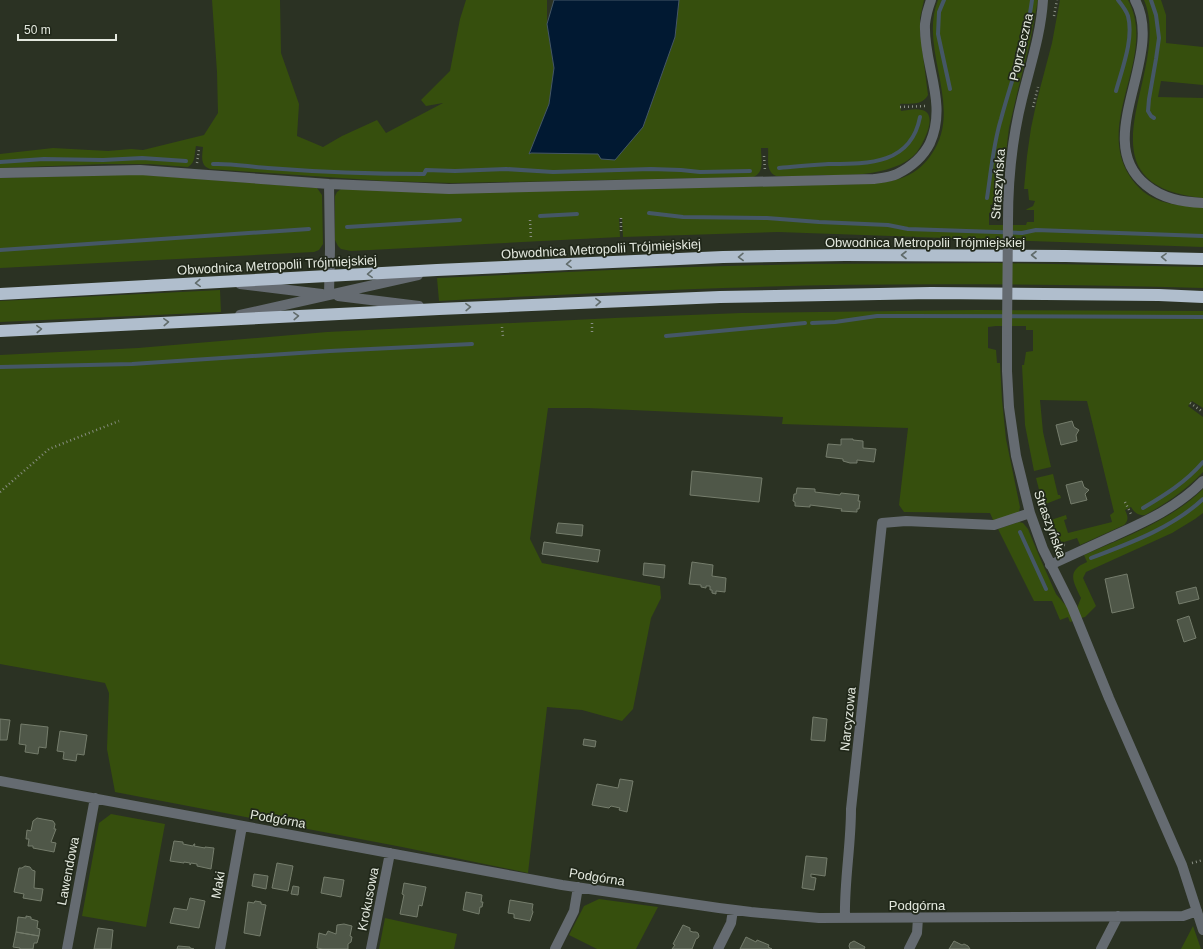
<svg xmlns="http://www.w3.org/2000/svg" width="1203" height="949" viewBox="0 0 1203 949" font-family="Arial,sans-serif">
  <rect width="100%" height="100%" fill="#2b3223"/>
  <path fill="#364f0d" d="M212,0H280L281,53L299,104L297,136L323,147L342,136L377,120L386,133L443,103L426,106L421,100L450,71L460,19L466,0H547V24L554,68L549,104L530,153L599,154L602,159L643,127L675,37L679,0H924L920,18V33L928,95C922,106 910,103 900,104L901,111C907,110 916,108 922,110C939,114 923,144 917,152C911,159 903,164 894,167C871,176 846,175 822,175C807,176 791,177 776,176C765,171 769,159 768,148H761C761,159 765,173 753,177L452,183L385,181L210,169C200,166 202,156 203,147L196,146C194,155 196,162 188,167L149,164H105L0,168V154L53,148L108,151L131,149L143,150L204,135L218,113L217,72Z
    M938,0H1038L1030,42L1017,94L1009,128L1001,193H998L996,204L990,205L992,209L996,212L989,213V225H1026L1027,222H1034V210H1026L1027,209L1033,206L1035,201L1029,200L1028,189H1024L1027,156L1031,128L1037,100L1052,43L1060,0H1128C1158,55 1095,120 1129,175C1146,203 1173,206 1203,207V247L778,232L623,237L622,218H619L620,237L351,251L341,249L338,246L335,240V196L337,192L341,189L731,187L864,184C890,183 915,179 931,155C965,108 918,50 938,0Z
    M1144,0H1161L1166,15V43L1203,47V85L1161,81L1158,97L1203,98V198C1069,184 1174,71 1144,0Z
    M133,174L317,188L322,195L323,244L319,250L314,252L0,268V178Z
    M997,263L1203,267V288C1043,284 883,282 723,288C628,291 533,296 439,301L437,278L654,268L805,264Z
    M220,290L221,312L0,322V301Z
    M977,310L1203,311V408L1192,401L1188,406L1203,417V472C1186,490 1167,503 1145,515C1138,516 1134,512 1131,507L1125,510C1128,516 1129,520 1124,525L1080,545L1077,538L1064,542C1053,541 1052,530 1048,521L1066,515L1067,519L1064,520L1068,533L1112,522L1110,515L1114,512L1087,401L1040,400L1043,432L1051,467L1034,471L1025,425L1022,365H1024L1026,352L1033,351V330H1026V326H996L988,327V348L996,350L997,363H1000L1002,400L1006,439L1020,507L1019,512L994,522L990,513L904,512L899,505L908,428L782,424L783,417L588,408H548L530,539L542,563L660,586L661,598L651,618L633,709L622,721L582,710L547,707L528,873L402,847L115,792L107,749L109,693L105,683L0,664V355L138,348L327,332L614,318L741,313Z
    M1053,474L1058,495H1060L1061,498L1043,505L1036,478Z
    M1203,489V513L1195,519L1172,533L1086,572L1083,578L1096,606L1085,617L1081,618L1077,608L1081,598C1073,581 1066,571 1087,562L1084,555C1125,537 1170,521 1203,489Z
    M1019,522L1023,523L1028,529L1040,558L1056,594L1067,607L1073,621L1070,622L1068,617L1060,620L1052,601H1034L998,529Z
    M111,814L165,824L146,927L82,916L99,823Z
    M599,899L658,907L636,949H597L569,935L584,906Z
    M385,918L457,934L454,949H379Z
    M1193,926L1201,949H1181Z"/>
  <path fill="#011932" stroke="#455766" d="M554,0H679L675,37L643,127L615,160L601,159L598,154L531,153L529,154L549,104L554,68L547,24Z"/>
  <g fill="none" stroke-linecap="round" stroke-linejoin="round">
    <path stroke="#455766" stroke-width="4" d="M944,0L939,12L938,34L950,89
      M1151,0L1156,15L1159,38L1156,59L1149,99L1148,111L1151,116L1154,118
      M1116,91C1122,69 1134,39 1128,16C1126,10 1122,5 1118,0
      M0,162L44,159L103,160L142,158L186,161
      M213,164C231,163 250,167 268,168C319,172 372,174 424,174L426,170L455,171L506,169L553,172L651,169L681,170L700,172L750,171
      M779,168C795,166 812,165 828,164C867,164 911,165 920,117
      M987,198C991,172 993,145 1001,119C1011,81 1027,40 1032,0
      M649,213L683,217L767,218L819,222L888,225L908,229L1022,233L1036,230L1203,236
      M540,216L577,214
      M347,227L460,220
      M0,250L309,229
      M812,323L835,322L877,316H908L1203,317
      M666,336L805,323
      M0,367L132,364L330,351L472,344
      M1143,508C1165,495 1186,482 1203,462
      M1020,532L1046,589
      M1091,558C1130,543 1172,528 1203,499"/>
  </g>
  <path fill="#4f5748" stroke="#757d6c" d="M1072,421L1074,427L1079,430L1076,435L1077,441L1061,445L1056,425Z
    M841,439H853V440L863,441V448L876,449L874,462L857,460V463H850L843,461V459L826,457L828,444L841,445Z
    M692,471L762,478L759,502L690,495Z
    M1082,481L1084,487L1089,490L1085,494L1087,500L1071,504L1066,485Z
    M797,488L815,489V492L840,495L841,493L859,495L858,501H860L859,509H857V512L841,511L842,509L810,505V507L795,506V502L793,501L794,494H796Z
    M558,523L583,525L582,536L556,533Z
    M544,542L600,550L598,562L542,554Z
    M692,562L713,565L712,576L726,578L725,592L716,591V594L712,593V590H710V586H706V588L701,587V585L689,584Z
    M644,563L665,565L664,578L643,575Z
    M1127,574L1134,608L1112,613L1105,579Z
    M1196,587L1199,599L1179,604L1176,592Z
    M1189,616L1196,638L1184,642L1177,620Z
    M813,717L827,719L825,741L811,740Z
    M0,719L10,720L7,740H0Z
    M21,724L48,727L46,748L39,747L38,754L25,752L26,745L19,744Z
    M60,731L87,735L84,755L77,754L76,761L63,759L64,752L57,751Z
    M584,739L596,741L595,747L583,745Z
    M620,779L633,781L627,812L619,810L620,808L611,806L609,808L592,805L597,784L618,788Z
    M37,818L53,821L55,824L54,829H56L51,842L56,843L54,852L33,848V846H28L29,839H26L27,830L31,831L33,821Z
    M174,841L183,842V844L193,846L194,844H195L194,846L205,848V847L214,848L211,869L197,866V864L191,863L190,865V863L184,862V863L170,861Z
    M806,856L827,858L825,876L811,874V877L816,878L814,890L802,888Z
    M277,863L293,866L288,891L272,888Z
    M25,866L30,867L32,870L35,871L34,888L43,889L41,901L23,898L24,894L14,892L19,868H22Z
    M254,874L268,876L266,889L252,886Z
    M324,877L344,880L341,897L321,893Z
    M404,883L426,887L422,906L419,905L417,917L400,914L404,895L402,894Z
    M293,886L299,887L298,895L291,894Z
    M466,892L482,895L481,902H483L482,907H480L479,914L463,910Z
    M190,898L205,901L199,928L170,923L174,908L187,910Z
    M510,900L533,904L532,910L533,912L530,921L514,918V914L508,913Z
    M255,901L261,902V904L266,905L260,936L244,933L248,902L254,903Z
    M26,916L31,917V919L38,921L37,928L40,929L39,936L16,932L18,917L26,918Z
    M344,924L352,926L350,936L352,937L351,942L348,944V949H323L317,948L319,933L326,935L328,931L336,934L337,925Z
    M683,925L690,928V931L693,932H696L698,933L699,936L698,938L696,939L692,949H672L675,945L673,944Z
    M98,928L113,930L111,949H94Z
    M16,932L39,936L37,943H34L33,949H20V948L13,947Z
    M746,937L756,942L757,940L769,945L768,947L772,949H740Z
    M854,941L865,947L864,949H850L849,946L850,943Z
    M954,941L962,945L964,944L968,946L970,949H949Z
    M178,946L190,947V948L194,949H177Z"/>
  <g fill="none" stroke-linecap="round" stroke-linejoin="round">
    <path stroke="#898f83" stroke-width="2.5" stroke-dasharray="1 3" stroke-linecap="butt" d="M1054,16L1057,0
      M900,107L926,106
      M1033,107L1038,87
      M764,156L765,171
      M197,163L199,149
      M621,218V234
      M530,220L531,239
      M592,323V334
      M502,327L503,337
      M1190,403L1203,412
      M0,492L49,449L119,421
      M1125,502L1132,516
      M1051,537L1058,544L1065,545
      M1192,863L1203,860"/>
    <path stroke="#656b71" stroke-width="10" d="M1135,0C1166,56 1090,140 1146,185C1163,199 1182,202 1203,203
      M0,173L140,170L329,184L449,189L874,179C881,178 891,177 897,174C911,167 923,157 930,143C948,103 923,64 925,24C926,15 928,8 931,0
      M329,184L330,249L329,295
      M1008,221C1008,180 1012,139 1022,99C1030,66 1041,34 1043,0
      M240,284L322,294
      M338,296L419,306
      M240,315L418,275
      M1007,331V371L1009,407L1016,456L1030,513L1043,549L1072,607L1109,698L1182,865L1203,930
      M1050,565C1070,556 1089,547 1109,538C1142,523 1177,508 1203,481
      M0,781L562,885L719,908L751,912L819,918L1183,916L1197,911
      M845,918C844,882 851,846 851,809L882,523L906,521L994,525L1030,513
      M67,949L95,798
      M220,949L242,826
      M371,949L390,853
      M555,949L574,911L578,887
      M718,949L731,923L733,910
      M909,949L917,933L918,918
      M1101,949L1118,916"/>
    <path stroke="#b0becd" stroke-width="12" d="M0,294L437,270L723,257L845,255L1066,256L1203,259
      M0,331L439,309L720,297L931,293L1159,295L1203,297"/>
    <path stroke="#656b71" stroke-width="10" d="M1007,331L1008,221"/>
  </g>
  <defs><path id="oneway-chevron" d="M-2-3.5L2.5 0L-2 3.5" fill="none" stroke-width="1.6" stroke-linecap="round" stroke-linejoin="round"/></defs>
  <g stroke="#616c6b">
    <use href="#oneway-chevron" transform="translate(904 255) rotate(-180)"/>
    <use href="#oneway-chevron" transform="translate(1034 255) rotate(-180)"/>
    <use href="#oneway-chevron" transform="translate(741 257) rotate(179)"/>
    <use href="#oneway-chevron" transform="translate(1164 257) rotate(-179)"/>
    <use href="#oneway-chevron" transform="translate(569 264) rotate(177)"/>
    <use href="#oneway-chevron" transform="translate(370 274) rotate(177)"/>
    <use href="#oneway-chevron" transform="translate(198 283) rotate(177)"/>
    <use href="#oneway-chevron" transform="translate(598 302) rotate(-2)"/>
    <use href="#oneway-chevron" transform="translate(468 307) rotate(-2)"/>
    <use href="#oneway-chevron" transform="translate(296 316) rotate(-3)"/>
    <use href="#oneway-chevron" transform="translate(166 322) rotate(-3)"/>
    <use href="#oneway-chevron" transform="translate(39 329) rotate(-3)"/>
  </g>
  <g text-anchor="middle" dominant-baseline="central" stroke-width="3.5" stroke-linejoin="round" paint-order="stroke">
    <g font-size="13" fill="#e3e8de" stroke="#21281a">
      <text transform="translate(1021 47) rotate(-77)">Poprzeczna</text>
      <text transform="translate(998 184) rotate(-86)">Straszyńska</text>
      <text x="925" y="242">Obwodnica Metropolii Trójmiejskiej</text>
      <text transform="translate(601 249) rotate(-3)">Obwodnica Metropolii Trójmiejskiej</text>
      <text transform="translate(277 265) rotate(-3)">Obwodnica Metropolii Trójmiejskiej</text>
      <text transform="translate(1050 524) rotate(70)">Straszyńska</text>
      <text transform="translate(848 719) rotate(-84)">Narcyzowa</text>
      <text transform="translate(278 819) rotate(10)">Podgórna</text>
      <text transform="translate(68 871) rotate(-79)">Lawendowa</text>
      <text transform="translate(597 877) rotate(9)">Podgórna</text>
      <text transform="translate(218 885) rotate(-80)">Maki</text>
      <text transform="translate(368 899) rotate(-79)">Krokusowa</text>
      <text x="917" y="905">Podgórna</text>
    </g>
  </g>
  <path d="M18 34v6h98v-6" fill="none" stroke="#e3e8de" stroke-width="2"/>
  <text x="24" y="34" font-size="12" fill="#e3e8de" stroke="#21281a" stroke-width="3" paint-order="stroke">50 m</text>
</svg>
